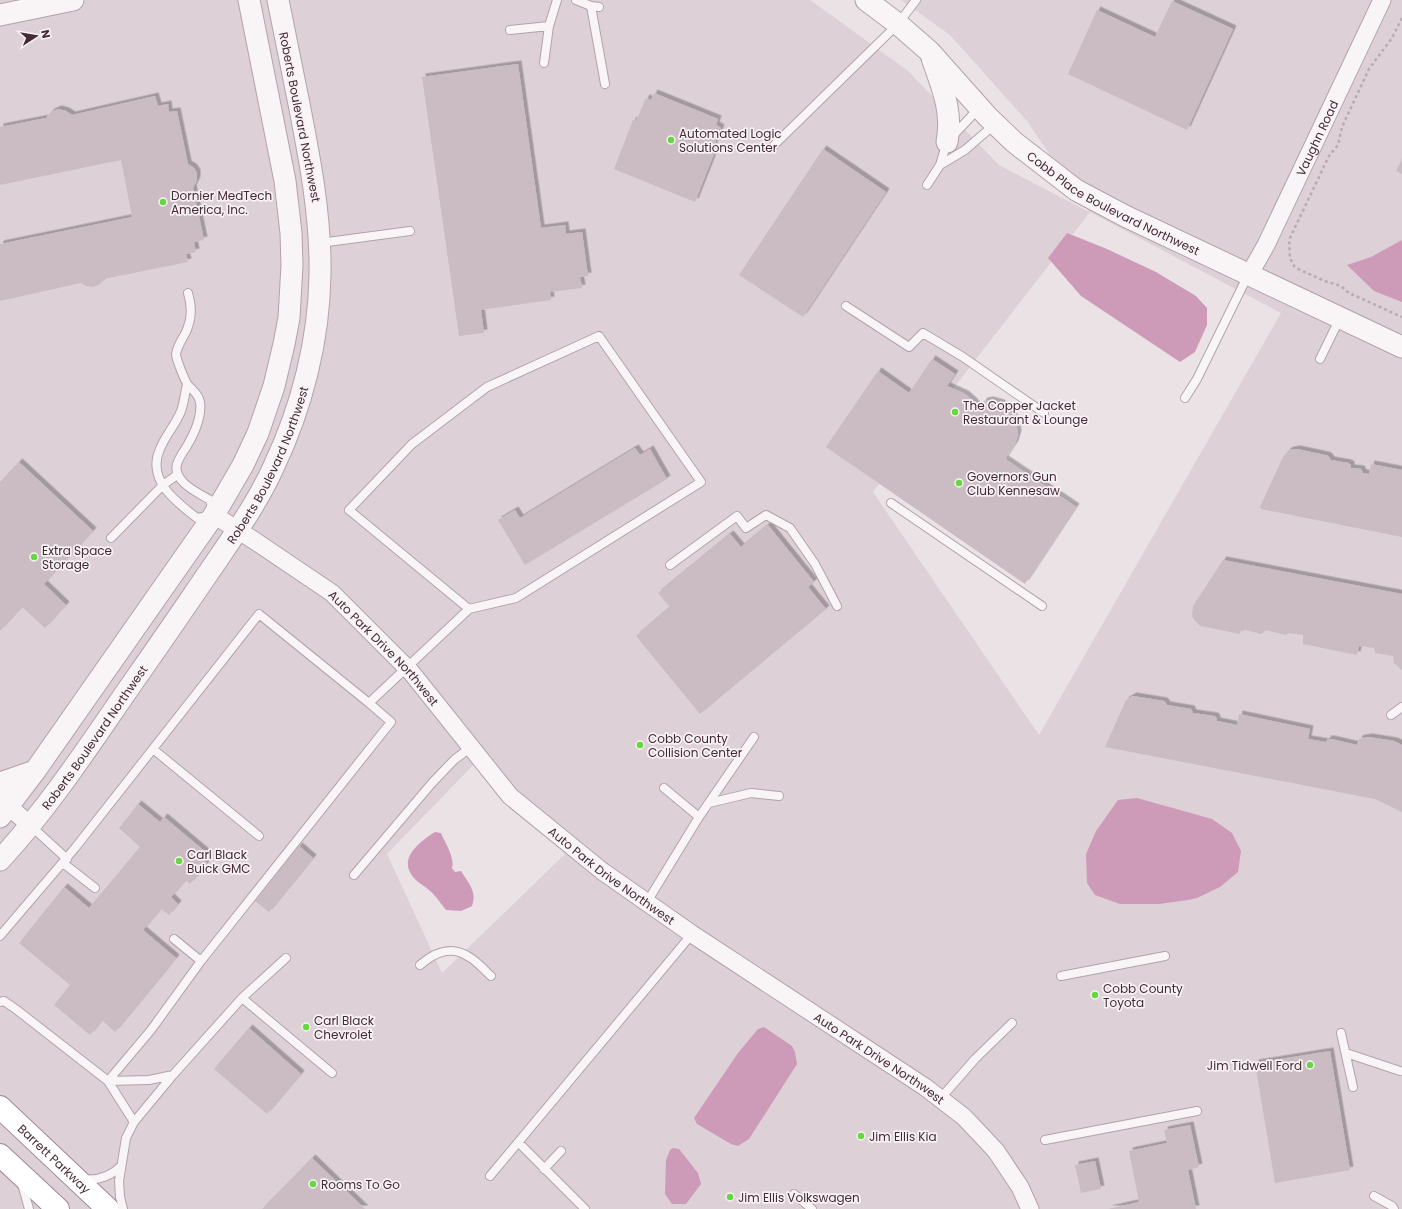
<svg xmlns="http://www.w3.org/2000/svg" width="1402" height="1209" viewBox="0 0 1402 1209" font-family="Poppins,sans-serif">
  <defs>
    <filter id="shadow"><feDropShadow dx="3.5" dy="-3.5" stdDeviation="0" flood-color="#0004"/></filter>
  </defs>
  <rect width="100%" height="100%" fill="#ebe2e6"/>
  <path fill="#ddd0d6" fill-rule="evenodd" d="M0,0H810L907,70L999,165L1089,212L1027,121L950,35L901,0H1402V1209H0ZM1090,212L1281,313L1039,735L873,492ZM484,754L565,854L442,973L387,854Z"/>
  <path fill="#cd9bb8" d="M1067,233L1107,249L1156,272L1196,296L1207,308V325L1195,352L1180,362L1081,296L1048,258Z
    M1402,240V302L1374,291L1347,265L1371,257Z
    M1137,798L1212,819L1232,833L1241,851L1238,872L1220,887L1197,898L1188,900L1159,904H1120L1095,895L1087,883L1086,854L1096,831L1118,800Z
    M435,832L441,833C445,843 455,857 452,868L455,872L461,871C469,884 477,891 472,906L461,911L446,910C441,904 437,897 430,891C424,885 414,881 410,872C401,856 422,840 435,832Z
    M764,1027L792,1046L795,1052L797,1064L749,1139L738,1146L731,1144L697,1124L694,1118L738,1053L758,1029Z
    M673,1148L679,1149L698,1173L701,1184L686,1204H672L665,1194L666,1160L670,1150Z"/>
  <path fill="#cbbcc3" filter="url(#shadow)" d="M1172,1L1233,29L1187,130L1068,74L1097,10L1155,37Z
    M518,64L541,228L565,225L566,234L582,232L588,276L580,277L582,288L550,292L551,300L481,310L484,333L459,336L422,77Z
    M654,93L718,119L716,125L721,128L711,153L714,154L695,202L614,169L633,120L636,121L646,98L651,100Z
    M155,96L158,106L168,104L169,112L177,111L188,164L194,168L197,173V180L193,188L204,240L194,242L196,252L186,254L188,262L104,279L100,284L94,287L86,286L81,283L0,301V244L132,217L121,160L0,185V127L46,118L51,112L58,109L66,111L72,115Z
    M823,149L886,192L803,317L739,275Z
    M1402,159V174L1396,171Z
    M932,359L955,374L947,386L965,394L973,401L979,408L984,401L990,400L1001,403L1009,410L1016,421L1018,434L1015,444L1005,459L1076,507L1025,584L826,447L878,371L909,393Z
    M635,448L640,455L650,449L667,479L525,565L498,520L515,510L520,518Z
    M1297,449L1325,455L1328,456L1331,460L1348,463L1351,465V468L1361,469L1363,473L1369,474L1371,464L1402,470V537L1261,509L1260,507L1282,459L1287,452L1290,450Z
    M19,462L93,531L44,584L66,605L45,628L22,607L0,631V482Z
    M768,525L814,582L808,587L826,609L700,714L636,636L670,607L658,593L730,534L741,547Z
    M1223,560L1402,594V670L1394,663L1393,656L1375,653L1374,648L1359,646L1357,655L1303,644V635L1288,633L1286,635L1265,630L1264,632L1261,634L1241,629L1240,634L1200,626L1193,618L1192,614L1193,606Z
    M1133,696L1164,701L1167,705L1191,709L1193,713L1214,716L1216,717L1217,721L1237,725L1239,714L1310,729L1308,739L1326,742L1328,739H1331L1357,745L1359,739L1362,738L1369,737L1394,741L1402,745V812L1375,799L1105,747L1126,700Z
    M138,804L160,822L164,817L208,854L203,860L207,863L190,884L186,880L171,897L178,904L169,915L161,909L143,930L176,958L115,1032L102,1020L90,1035L54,1005L70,985L19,943L64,887L89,908L140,847L119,828Z
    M299,846L313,858L269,912L255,901Z
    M249,1028L301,1074L267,1114L214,1069Z
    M1330,1051L1350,1170L1275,1183L1255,1063Z
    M1190,1125L1199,1167L1188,1170L1196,1209H1108L1139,1202L1129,1151L1167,1143L1164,1130Z
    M312,1158L365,1209H262Z
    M1095,1161L1101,1189L1081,1193L1075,1165Z"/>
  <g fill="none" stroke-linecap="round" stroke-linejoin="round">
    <g stroke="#b2a3aa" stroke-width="10">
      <path id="service" d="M576,0L591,6L599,7
        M591,6L605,84
        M510,30L549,26
        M544,63L549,26L557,0
        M771,148L898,24L916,0
        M940,165L965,150L995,124
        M927,185L940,165L947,142L979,108
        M320,243L410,231
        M846,306L909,347L923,333L963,357L1044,413
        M1320,359L1340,318
        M187,384C185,393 184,403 181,411C176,424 165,436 160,449C146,480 176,502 197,518L214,515L210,500C202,495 191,490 184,483C170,469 178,460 187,446C194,434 202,416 200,402C198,393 193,391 188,385C185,381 176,359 176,354C178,344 182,340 186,332C192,318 192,307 188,293
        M1185,398L1197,379L1248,275
        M891,503L1042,606
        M111,538L163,485L177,475
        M670,565L737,516L746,528L766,515L790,528L815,564L837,606
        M369,703L469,609L349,510L412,444L487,387L599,336L701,482L516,598L469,609
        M1391,715L1402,707
        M153,749L259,836
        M664,788L699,817
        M709,803L751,793L779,796
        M31,826L67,859
        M63,863L95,888
        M354,875L432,783L454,760L471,747
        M647,902L699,817L754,737
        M0,936L75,848L259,614L369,703L391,722L201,961L151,1030L108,1081
        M174,939L201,961
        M420,965C435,952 451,945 469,957C477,961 484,970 491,976
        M1061,976L1165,956
        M242,998L332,1073
        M0,1002L4,1001L17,1010L108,1081L134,1122
        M1341,1033L1353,1087
        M1346,1053L1400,1071
        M108,1081L149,1080L173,1075
        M940,1099L975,1059L1012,1023
        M1045,1140L1197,1111
        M519,1143L585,1209
        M544,1169L561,1151
        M490,1176L692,934
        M82,1179C98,1181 110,1177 121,1166
        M22,1184L29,1209
        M794,1194L812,1209
        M1374,1196L1392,1206L1394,1209
        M123,1209L120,1197L119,1181L126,1138L134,1122L173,1075L242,998L286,958"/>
    </g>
    <g stroke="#b2a3aa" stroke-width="19">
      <g id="minor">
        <path id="s1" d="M1249,275L1266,245L1382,0"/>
        <path id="s2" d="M214,515L255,541L332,593L411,672L510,796L602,871L692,934L925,1087L964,1117L996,1151L1020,1187L1030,1209"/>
        <path d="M0,799L30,825"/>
      </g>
    </g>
    <g stroke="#b2a3aa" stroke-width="23">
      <g id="tertiary">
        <path id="s3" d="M866,0L898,24L930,52L987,116L1014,142L1076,190L1125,216L1402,347"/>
        <path d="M0,15L73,0"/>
        <path d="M932,58C942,87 953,111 947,142"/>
        <path d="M0,783L35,771"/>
        <path d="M0,817L35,771L214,515L243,465L258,433L274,386L284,344L289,318L292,265L291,233L285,181L249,0"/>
        <path id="s4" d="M0,860C52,804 94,738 138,675C162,641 185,607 209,572C232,538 257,504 274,466C302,407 319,340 320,275C321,217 310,160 299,104C292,69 285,35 278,0"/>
      </g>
    </g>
    <g stroke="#a38895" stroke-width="24">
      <g id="trunk">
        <path id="s5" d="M0,1107L108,1209"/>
        <path d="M0,1155L58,1209"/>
      </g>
    </g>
    <path stroke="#b8acb2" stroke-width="2.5" stroke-dasharray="3 3" stroke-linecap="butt" d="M1402,18L1392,38L1369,69L1342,127L1338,145L1329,156L1289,240L1290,258L1294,266L1300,270L1325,281L1341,286L1349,293L1402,317"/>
    <use href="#service" stroke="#f9f5f7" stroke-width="8"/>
    <use href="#minor" stroke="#f9f5f7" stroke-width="17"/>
    <use href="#tertiary" stroke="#f9f5f7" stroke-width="21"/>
    <use href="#trunk" stroke="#fff" stroke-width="22"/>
  </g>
  <g fill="#66d740" stroke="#f8f2f5" stroke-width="1.5">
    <circle cx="671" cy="140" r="4"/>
    <circle cx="163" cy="202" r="4"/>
    <circle cx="955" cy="412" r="4"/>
    <circle cx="959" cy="483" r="4"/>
    <circle cx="34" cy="557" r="4"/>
    <circle cx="640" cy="745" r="4"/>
    <circle cx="179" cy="861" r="4"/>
    <circle cx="1095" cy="995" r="4"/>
    <circle cx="306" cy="1027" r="4"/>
    <circle cx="1310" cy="1065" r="4"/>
    <circle cx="861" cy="1136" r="4"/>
    <circle cx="313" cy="1184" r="4"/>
    <circle cx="730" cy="1197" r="4"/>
  </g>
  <g text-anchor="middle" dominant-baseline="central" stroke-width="3.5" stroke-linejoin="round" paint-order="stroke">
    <g font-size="12" fill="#442936" stroke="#f8f2f5">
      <text transform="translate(300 117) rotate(79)">Roberts Boulevard Northwest</text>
      <text stroke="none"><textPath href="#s1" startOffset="153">Vaughn Road</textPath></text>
      <text stroke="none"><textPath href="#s3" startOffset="323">Cobb Place Boulevard Northwest</textPath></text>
      <text stroke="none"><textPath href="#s4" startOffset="479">Roberts Boulevard Northwest</textPath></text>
      <text stroke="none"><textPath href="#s2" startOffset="217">Auto Park Drive Northwest</textPath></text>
      <text stroke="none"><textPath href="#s4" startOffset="155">Roberts Boulevard Northwest</textPath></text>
      <text stroke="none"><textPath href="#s2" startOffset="541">Auto Park Drive Northwest</textPath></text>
      <text stroke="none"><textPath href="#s2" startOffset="865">Auto Park Drive Northwest</textPath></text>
      <text stroke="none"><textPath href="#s5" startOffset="75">Barrett Parkway</textPath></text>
    </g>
    <g font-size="12" fill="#442936" stroke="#f8f2f5" text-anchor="start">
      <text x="679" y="133">Automated Logic<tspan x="679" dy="14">Solutions Center</tspan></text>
      <text x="171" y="195">Dornier MedTech<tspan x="171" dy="14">America, Inc.</tspan></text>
      <text x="963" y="405">The Copper Jacket<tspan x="963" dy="14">Restaurant &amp; Lounge</tspan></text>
      <text x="967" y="476">Governors Gun<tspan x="967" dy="14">Club Kennesaw</tspan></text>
      <text x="42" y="550">Extra Space<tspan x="42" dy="14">Storage</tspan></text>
      <text x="648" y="738">Cobb County<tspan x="648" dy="14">Collision Center</tspan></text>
      <text x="187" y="854">Carl Black<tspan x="187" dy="14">Buick GMC</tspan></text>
      <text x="1103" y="988">Cobb County<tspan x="1103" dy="14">Toyota</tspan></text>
      <text x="314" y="1020">Carl Black<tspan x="314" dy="14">Chevrolet</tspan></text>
      <text x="1302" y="1065" text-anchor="end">Jim Tidwell Ford</text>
      <text x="869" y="1136">Jim Ellis Kia</text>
      <text x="321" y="1184">Rooms To Go</text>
      <text x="738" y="1197">Jim Ellis Volkswagen</text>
    </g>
  </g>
  <g transform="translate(36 36) rotate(78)" stroke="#f8f2f5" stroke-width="3" paint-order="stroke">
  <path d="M0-3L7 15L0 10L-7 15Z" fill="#442936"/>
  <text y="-6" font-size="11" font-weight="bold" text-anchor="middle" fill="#442936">N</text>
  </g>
</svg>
